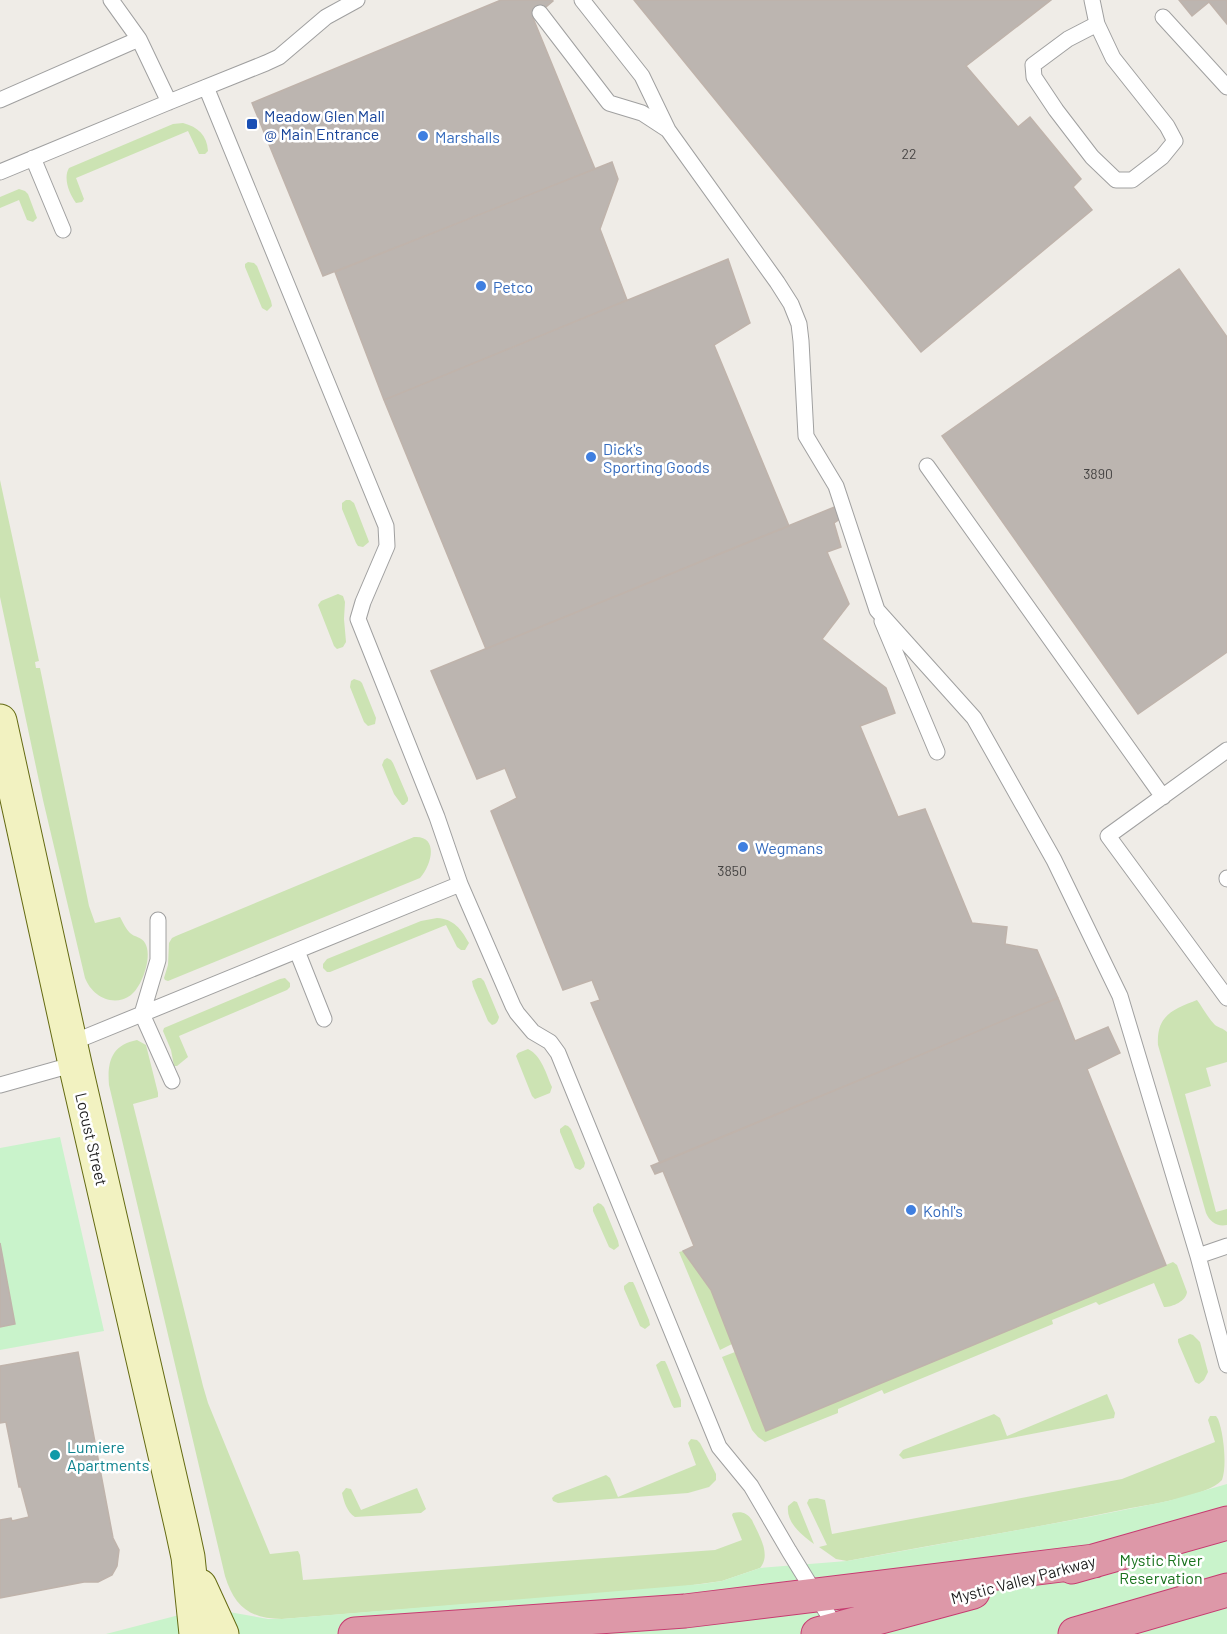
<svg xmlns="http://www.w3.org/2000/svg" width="1227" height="1634" viewBox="0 0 1227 1634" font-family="Barlow,sans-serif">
  <rect width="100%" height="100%" fill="#efece7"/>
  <path fill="#cce3b3" d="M183,123C198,127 207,135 208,151L205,154H199L188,131L76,178L84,199L82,202L76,203C69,193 63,178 69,168L173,124Z
    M19,189L25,191L28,194L37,218L33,222L27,220L19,200L0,208V197Z
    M248,262L254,263L257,266L271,301L272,306L267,311L262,308L245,267V264Z
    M0,480L39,661L35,662L36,668H40L89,906L95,923L120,917C123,922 125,928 130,933C134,937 142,937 145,943C153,956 142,987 131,995C113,1008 92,996 85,978L43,800L0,597Z
    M346,500H350L354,503L368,539L369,542L363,547L358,546L356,543L342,509V503Z
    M338,594L343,596L345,602L344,619L346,642L343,647L337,649L334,646L318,605L321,601Z
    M354,679L360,681L362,683L376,718L375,724L368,726L364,722L350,687L351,681Z
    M387,758L391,760L393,763L408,798V801L404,805H402L394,794L382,765L384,760Z
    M414,837C439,835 432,865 420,878L168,981L165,980L164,978L168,965L169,943L172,938L176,936Z
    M437,918C454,919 461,929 469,943L465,950H461L457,947L446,925L330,972H327L323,968V964L327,959L421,921Z
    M285,978L290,983V987L287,990L179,1036L188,1057L177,1066H174L171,1050L163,1031L164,1028L280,979Z
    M478,978H481L484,981L499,1017C498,1021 497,1024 492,1025L488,1021L473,986L472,981Z
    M1197,1000C1203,1008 1208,1018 1215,1025C1219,1028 1223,1028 1227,1032V1062L1206,1068L1211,1086L1185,1094L1216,1212L1227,1209V1225C1217,1227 1210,1222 1206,1213L1158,1045C1156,1015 1174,1009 1197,1000Z
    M137,1040L146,1045L158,1093V1097L155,1098L133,1104L203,1386L208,1403L270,1554L298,1551L300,1555L303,1580L715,1550L742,1540L732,1515L733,1513C742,1511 747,1513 752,1520C758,1534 772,1554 760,1568L722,1581L671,1588L282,1619C250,1619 234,1606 225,1576L109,1085C107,1061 112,1045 137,1040Z
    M528,1049C542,1056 546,1074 552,1087L550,1093L535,1099L532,1096L516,1056L518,1053Z
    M565,1125L568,1126L571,1129L585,1163L584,1167L580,1170L575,1168L560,1132V1129Z
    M598,1203L601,1204L604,1207L618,1241L619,1246L614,1250L609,1247L593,1211V1207Z
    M683,1251L711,1290L732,1344L720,1350L679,1252Z
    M1173,1262L1177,1265L1187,1292C1186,1301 1173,1307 1164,1307L1154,1283L1099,1305L1096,1302L1052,1320L1053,1324L884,1394L882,1390L838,1409V1413L765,1442L758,1437L752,1430L722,1357L735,1352L766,1431Z
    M629,1282H633L635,1286L649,1320L650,1325L645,1329L640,1326L624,1289V1286Z
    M1190,1334L1193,1335L1200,1342L1208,1372L1204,1380L1199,1384L1195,1382L1178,1342V1339Z
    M661,1361H665L667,1365L681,1400V1407L674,1408L672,1405L657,1368L656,1365Z
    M1107,1394L1115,1413L1114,1418L903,1459L899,1455L903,1450L994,1414L1000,1418L1007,1436Z
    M1210,1416H1216L1218,1419C1224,1434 1227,1467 1222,1480C1207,1496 1154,1504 1131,1508C1037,1528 942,1543 847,1561L836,1559L819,1547L827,1545L807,1503L809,1499L817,1498L825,1500L832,1534L1122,1479L1215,1442L1208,1420Z
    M691,1439L697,1440L700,1443L716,1474V1480L709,1487L688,1493L558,1503L553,1501L552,1498L555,1495L606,1475L610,1478L618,1497L696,1465L688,1443Z
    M346,1488L351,1489L361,1510L417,1488L426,1509L421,1513L355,1517C347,1512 344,1502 342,1493Z
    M794,1501L797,1502L814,1544C802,1535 786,1523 788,1506Z"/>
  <path fill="#c9f3cb" d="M60,1137L104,1331L0,1350V1148Z
    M1227,1484V1634H106L183,1614L212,1609L268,1619H282L702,1584L722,1581L760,1568L847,1561L1089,1517L1168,1501Z"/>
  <path fill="#bcb5b0" stroke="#bfb3ab" stroke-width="1.5" d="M501,0H552L553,1L533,18L595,169L323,276L252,103Z
    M634,0H1051L966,66L1018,127L1030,117L1081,179L1073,187L1092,210L921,352Z
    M1179,0H1227V24L1209,2L1192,16Z
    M612,162L618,179L600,229L627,300L384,400L335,272Z
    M728,259L750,323L714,345L789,526L486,649L384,400Z
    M1179,269L1227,337V652L1138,714L942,436Z
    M837,506L843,517L834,523L841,547L827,552L849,604L822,639L886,688L895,713L860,726L898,817L925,809L972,923L1007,927L1005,944L1037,950L1058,998L660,1163L591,1003L600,1000L592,980L563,990L491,811L517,798L505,768L477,779L431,671Z
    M1058,998L1075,1041L1108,1027L1120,1053L1087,1069L1166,1265L766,1431L711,1290L683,1251L694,1246L663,1171L655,1174L651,1166Z
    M0,1243L15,1324L0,1327Z
    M78,1352L113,1538L119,1550L117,1566L112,1575L98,1582H84L0,1598V1520L11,1518L12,1521L29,1517L21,1487H19L6,1422L0,1423V1366Z"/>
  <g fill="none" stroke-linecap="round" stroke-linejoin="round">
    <g stroke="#a0a0a0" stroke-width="17">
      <path id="lane" d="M111,0L139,39
        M582,0L642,76L668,130L777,282L791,304L799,324L801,341L806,436L836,486L877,610L974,718L1054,860L1120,996L1198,1256L1227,1365
        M1092,0L1097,24L1113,58L1167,126L1175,141L1162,157L1132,180H1116L1092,157L1056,110L1034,77L1033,65L1068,39L1097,24
        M540,13L609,103L642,113L668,130
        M1163,17L1227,87
        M206,87L386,526L387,546L363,602L358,619L437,817L460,884L513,1006L517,1013L533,1032L550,1042L558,1053L719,1447L751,1486L789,1551L837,1629
        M0,100L139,39L169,102
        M33,158L63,230
        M0,172L169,102L266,63L279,57L326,17L357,0
        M927,466L1163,797
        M882,621L937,752
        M1227,750L1108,836L1227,998
        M1227,878V879
        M158,920V960L142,1014L172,1081
        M297,951L324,1019
        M71,1043L460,884
        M0,1085L75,1064
        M1198,1256L1227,1246"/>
    </g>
    <g stroke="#646a12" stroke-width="35">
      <path id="secondary" d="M0,721L75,1064L182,1529L188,1557L196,1634
        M200,1586L222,1634"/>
    </g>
    <g stroke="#c63b70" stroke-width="35">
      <path id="highway" d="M1072,1567L1227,1523
        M355,1634L685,1611L1094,1561
        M818,1634L973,1592
        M1075,1634L1227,1590"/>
    </g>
    <use href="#lane" stroke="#fff" stroke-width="15"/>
    <use href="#secondary" stroke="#f2f2c1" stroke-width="33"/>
    <use href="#highway" stroke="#dd98a8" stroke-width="33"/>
  </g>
  <rect fill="#1a4fb4" stroke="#fff" stroke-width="2" x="246" y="118" width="12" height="12" rx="3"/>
  <g fill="#3f7fe0" stroke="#fff" stroke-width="2">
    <circle cx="423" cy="136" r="6"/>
    <circle cx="481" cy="286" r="6"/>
    <circle cx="591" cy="457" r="6"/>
    <circle cx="743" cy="847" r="6"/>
    <circle cx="911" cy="1210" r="6"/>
  </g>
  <circle fill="#0f9aa8" stroke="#fff" stroke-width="2" cx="55" cy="1455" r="6"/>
  <g text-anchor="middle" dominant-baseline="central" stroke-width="5" stroke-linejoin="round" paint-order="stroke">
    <g font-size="14" fill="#464443">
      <text x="909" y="153">22</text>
      <text x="1098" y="473">3890</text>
      <text x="732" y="870">3850</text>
    </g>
    <g font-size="16" fill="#164399" stroke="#fff" text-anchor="start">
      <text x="264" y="115">Meadow Glen Mall<tspan x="264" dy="18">@ Main Entrance</tspan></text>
    </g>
    <g font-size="16" fill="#366cbe" stroke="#fff" text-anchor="start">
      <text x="435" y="136">Marshalls</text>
      <text x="493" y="286">Petco</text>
      <text x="603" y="448">Dick's<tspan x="603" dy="18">Sporting Goods</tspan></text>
      <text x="755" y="847">Wegmans</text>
      <text x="923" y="1210">Kohl's</text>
    </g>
    <g font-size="16" fill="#1f1f1f" stroke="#fff">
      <text transform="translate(92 1139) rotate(77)">Locust Street</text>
      <text transform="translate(1023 1579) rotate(-15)">Mystic Valley Parkway</text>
    </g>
    <g font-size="16" fill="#0d838f" stroke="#fff" text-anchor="start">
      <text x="67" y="1446">Lumiere<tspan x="67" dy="18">Apartments</tspan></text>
    </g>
    <g font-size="16" fill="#19721d" stroke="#fff">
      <text x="1161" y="1559">Mystic River<tspan x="1161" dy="18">Reservation</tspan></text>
    </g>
  </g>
</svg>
